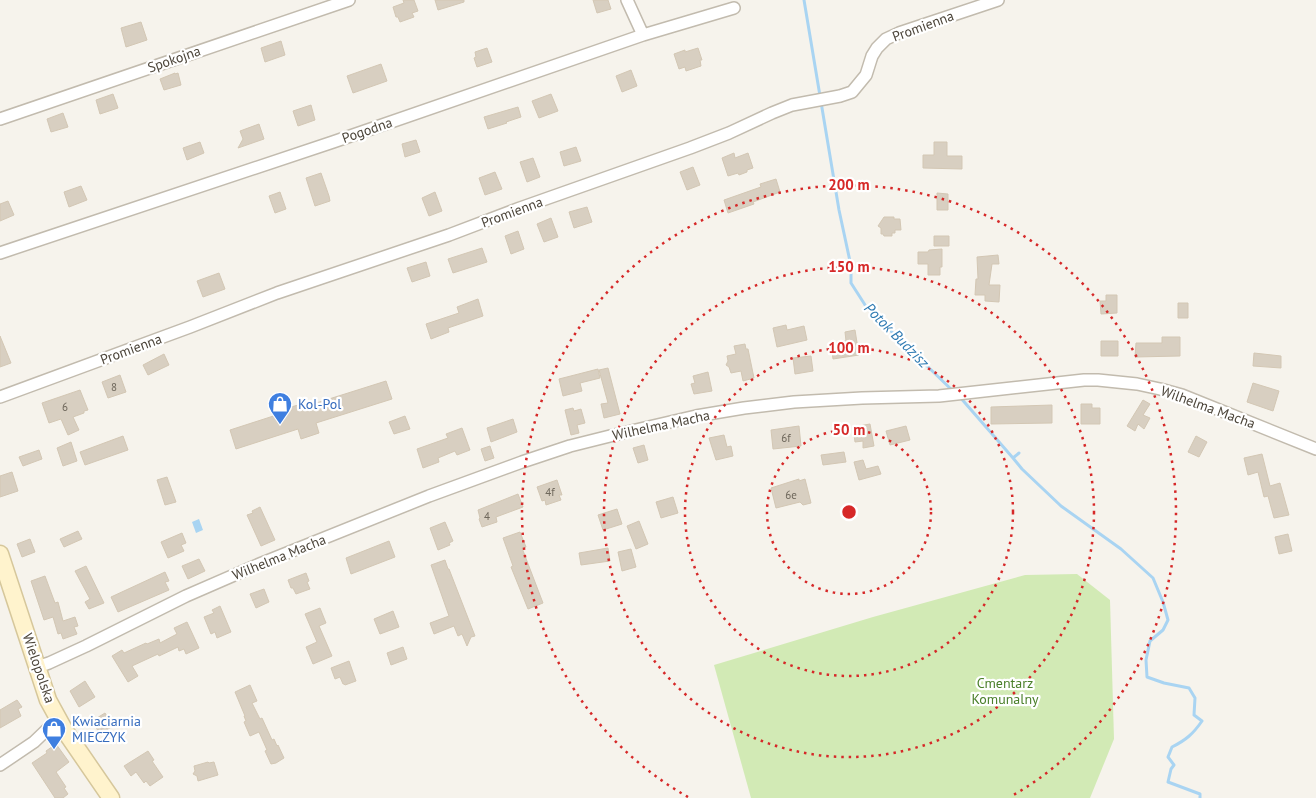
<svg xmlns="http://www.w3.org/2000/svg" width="1316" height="798" viewBox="0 0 1316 798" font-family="'PT Sans',sans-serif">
  <rect width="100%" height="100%" fill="#f6f3ec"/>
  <path fill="#d2eab5" d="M1077,574L1110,600L1114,739L1090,798H751L714,665L873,617L1025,575Z"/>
  <path fill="#a9d4f2" d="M199,519L203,530L196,533L192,522Z"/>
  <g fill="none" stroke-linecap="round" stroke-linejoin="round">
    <path stroke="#a9d4f2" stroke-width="3" d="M804,0L820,96
      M821,102L839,210L851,266V283L867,308L954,392
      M959,396L1013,458L1019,453
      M1013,458L1022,469L1061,506L1121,549L1153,578L1163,602L1168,620L1163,630L1150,641L1146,660L1147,677L1164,683L1189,688L1195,698L1194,715L1202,721C1193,734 1186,740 1172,747L1168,757L1174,765L1171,769L1168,782L1200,794V798"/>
  </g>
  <path fill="#d8cfc1" stroke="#d3c7b4" d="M403,0H414L418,11L412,13L414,17L400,22L398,17H396L393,7L404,3Z
    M435,0H464V2L438,10Z
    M593,0H608L611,9L597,13Z
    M141,22L147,40L126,47L121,28Z
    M281,41L285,55L265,62L261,48Z
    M487,48L492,62L477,67L474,58L476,57L475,52Z
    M698,48L702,60H700L701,66L686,71L685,67L679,69L674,54L685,50V52Z
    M381,64L387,81L353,93L347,76Z
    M631,70L637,86L622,92L616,76Z
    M175,73V74L178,73L181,85L164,90L160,79Z
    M113,94L118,108L100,114L96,100Z
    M551,94L558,111L539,118L532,101Z
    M311,105L315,120L298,126L293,111Z
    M518,107L521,117L506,122L507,123L488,129L484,117Z
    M63,113L68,127L51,132L47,119Z
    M259,124L264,139L238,148L243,139L240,131Z
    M416,140L420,152L405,157L402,144Z
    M200,142L204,153L187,160L183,148Z
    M934,142H947V156H962V169L923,168V155H934Z
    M576,147L581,161L564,166L560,152Z
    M734,153L735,158L748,153L753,168L747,170V172L739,175L738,173L728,176L722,158Z
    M533,158L540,177L527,182L520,162Z
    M693,167L700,185L687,190L680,172Z
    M495,172L502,189L485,195L479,178Z
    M321,173L329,196L330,201L315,206L306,178Z
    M776,179L780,192L753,202L754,204L728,213L724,200L761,187L760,184Z
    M81,186L87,200L69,207L64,192Z
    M280,192L286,209L275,213L269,196Z
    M435,192L442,211L429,216L422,198Z
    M937,193L948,194V210H937Z
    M8,201L14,215L0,221V204Z
    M587,207L592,222L574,228L569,212Z
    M884,217H894V219H900L901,230H895V233H892V236H884L883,234H881V228L878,226Z
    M551,218L558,237L544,242L537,224Z
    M518,231L524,249L511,254L505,236Z
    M934,236H949V246H934Z
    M482,248L487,262L453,273L448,259Z
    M942,249V267H940V275H928V264H918V252H928L929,250Z
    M998,255L999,264H992L989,285H1000L999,302L985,301V295H975L976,279H978L977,257Z
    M426,262L430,276L412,282L407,268Z
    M219,273L225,289L203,297L197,281Z
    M1106,295H1117V313L1101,314L1100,301H1106Z
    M478,299L483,316L448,328L449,332L431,339L426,324L459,313L457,307Z
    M1178,303H1188V318H1178Z
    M786,325L787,330L804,326L807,340L777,347L773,328Z
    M855,330L859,355L833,359L831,344L846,341L845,332Z
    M0,336L11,363L0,367Z
    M1162,337H1180V356L1135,357L1136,343H1162Z
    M1101,341H1118V356H1101Z
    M745,344L746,349H748L754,378L743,381L741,371L731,373L729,367L726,365L728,361L727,356L736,354L734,346Z
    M1254,353L1281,356V368L1253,366Z
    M164,354L169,365L148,375L143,365Z
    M811,356L813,371L795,374L793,358Z
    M608,368L620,414L604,418L601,404L608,403L599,370Z
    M598,369L600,378L580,383L582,391L563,396L559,379Z
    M708,372L712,391L694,394L691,384L695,383L693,376Z
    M120,375L126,392L108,398L102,382Z
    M386,381L392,399L316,423L319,433L301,439L298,429L236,449L230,430L292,410L291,407L309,402L310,405Z
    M1253,383L1279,391L1273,411L1247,402Z
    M80,390L88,410L84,411V413L73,417L79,430L68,435L61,419L49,423L42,403Z
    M1143,400L1150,404L1143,415L1150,418L1144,429L1138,424L1135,431L1127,426Z
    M1081,404H1092V408H1100V424H1081Z
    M1052,405V423L991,424V407Z
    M573,408L574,411L581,409L585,423L577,425L579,433L571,435L565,410Z
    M405,416L410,429L394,434L389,422Z
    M513,419L517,432L491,442L487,428Z
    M870,424L874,446L863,448V441L855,442L853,427Z
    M799,426L801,446L773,449L771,430Z
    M906,426L910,440L890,445L886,431Z
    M462,428L470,450L457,455L455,451L438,458L439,462L423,468L417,449L448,438L446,434Z
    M724,435L727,447L731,446L733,456L716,460L709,438Z
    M123,436L128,450L85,465L80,452Z
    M1196,436L1207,442L1199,457L1188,452Z
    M71,442L77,461L63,466L57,448Z
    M644,445L648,460L638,463L633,448Z
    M490,446L494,458L485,461L481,449Z
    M39,450L42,459L23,466L19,457Z
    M844,452L846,462L823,465L821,455Z
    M1262,454L1270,486L1280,483L1289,515L1274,518L1268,496L1264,497L1258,472L1248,475L1244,458Z
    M863,460L866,469L878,466L881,474L859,480L854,462Z
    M12,472L18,491L0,497V476Z
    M167,477L176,502L165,505L157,480Z
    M799,479V481L805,479L811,503L803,505L800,502L776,508L771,488Z
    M557,480L562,495H559L561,500L546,505L545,500L542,501L537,487Z
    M518,494L523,507L496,517L497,522L482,527L479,519L480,518L478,510Z
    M673,497L678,513L661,518L656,502Z
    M260,507L275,540L261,546L247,515L253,513L252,511Z
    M617,509L622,524L603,530L598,515Z
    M639,521L648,544L636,549L627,526Z
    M445,522L453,541L449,543L450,545L438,550L430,528Z
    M78,531L82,539L64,547L60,539Z
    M520,532L526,547L522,548L543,603L528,609L511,567L513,566L503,538Z
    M182,533L186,543L181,545L184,551L168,558L161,542Z
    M1288,534L1292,551L1279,554L1275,537Z
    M30,539L35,552L22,557L17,544Z
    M389,541L395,557L351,574L346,558Z
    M608,548L610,561L581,565L579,553Z
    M631,549L636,567L622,571L618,552Z
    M199,559L205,571L188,579L182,566Z
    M445,560L448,569H449L475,636L471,637L467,646L462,634L458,636L454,626L434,634L430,623L449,616L431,565Z
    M86,566L104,603L89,609L85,602L90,599L75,571Z
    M165,572L169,581L165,582L169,590L118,612L111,597Z
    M306,573L309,581L307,582L310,589L296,594L293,588H291L288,580Z
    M45,576L55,603L58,602L63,621L75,617L78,626L74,627L77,634L63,639L61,633L58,634L53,617L44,620L31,581Z
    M264,589L269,602L256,608L250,594Z
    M220,606L231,632L217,638L215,632L211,634L204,617L214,613L212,610Z
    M320,608L326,623L319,626L332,656L313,664L306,647L317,642L305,614Z
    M393,611L399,627L380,634L374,619Z
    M187,622L199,648L186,654L184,649L179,651L178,647L159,656L158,654L132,666L138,676L128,682L112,656L122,650L124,653L146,643L147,644L159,639L160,643L177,634L174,628Z
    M403,647L407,659L391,665L387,653Z
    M349,661L356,681L345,685L344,684H343L340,677L335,679L331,668Z
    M85,681L95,697L79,707L70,691Z
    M250,685L257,701L252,703L260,719L262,718L272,740L274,739L277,746L278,745L284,758L276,763L271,764L265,751L267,750L259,732L250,736L244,722L246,721L244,716H245L235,692Z
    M17,700L22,707L18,709L21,716L0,728V710Z
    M105,713L113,726L100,734L92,721Z
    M56,744L69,762L56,772L66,787L64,788L68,794L63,798H55L32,763L47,753L46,751Z
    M148,751L154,760L152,761L163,777L150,786L146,781L144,783L136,772L131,776L124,766Z
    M208,762L209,763L214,762L218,775L198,781L197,776L193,774L195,771L194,766Z"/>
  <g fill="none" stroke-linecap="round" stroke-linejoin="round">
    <g stroke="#c2bbae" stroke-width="14">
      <path id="street" d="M627,0L643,35
        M0,119L349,0
        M0,253L333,142L643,35L734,8
        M0,397L190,327L277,293L449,235L520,208L690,148L729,133L772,113L792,105L840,96L852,92L866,75L872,56L877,48L886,39L899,33L998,0
        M37,667L49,663L86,646L186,596L262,563L429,496L522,462L570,446L610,436L696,416L744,408L794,402L862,398L939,396L1084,380H1098L1137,384L1160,389L1182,395L1316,449
        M0,765L34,742L58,719"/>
    </g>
    <g stroke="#d6c79b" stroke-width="19">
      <path id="secondary" d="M0,554L48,700L65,731L111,798"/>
    </g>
    <use href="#street" stroke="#fff" stroke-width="11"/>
    <use href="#secondary" stroke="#fff3cd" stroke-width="16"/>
  </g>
  <g fill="none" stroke="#d62828" stroke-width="2.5" stroke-dasharray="2.5 5">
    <circle cx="849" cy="512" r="82"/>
    <circle cx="849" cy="512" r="164"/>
    <circle cx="849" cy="512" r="245"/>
    <path d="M688 797A327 327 0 1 1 1010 797"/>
  </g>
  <defs>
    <g id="shop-pin" transform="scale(1.25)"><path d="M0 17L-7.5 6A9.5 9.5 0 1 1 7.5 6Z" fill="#3f7fe0" stroke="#fff"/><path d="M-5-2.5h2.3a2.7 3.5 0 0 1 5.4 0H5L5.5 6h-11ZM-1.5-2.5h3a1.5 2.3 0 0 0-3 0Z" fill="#fff"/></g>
  </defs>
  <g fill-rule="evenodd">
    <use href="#shop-pin" x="280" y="404"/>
    <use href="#shop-pin" x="54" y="729"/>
  </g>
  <g text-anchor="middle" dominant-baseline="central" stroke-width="4.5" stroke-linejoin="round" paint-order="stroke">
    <g font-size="11" fill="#6e675b">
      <text x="114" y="387">8</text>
      <text x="65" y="407">6</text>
      <text x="786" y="438">6f</text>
      <text x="550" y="492">4f</text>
      <text x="791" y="495">6e</text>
      <text x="487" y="516">4</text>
    </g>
    <g font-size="14" fill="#4b4439" stroke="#fff">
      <text transform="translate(923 26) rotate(-20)">Promienna</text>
      <text transform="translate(174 59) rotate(-19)">Spokojna</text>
      <text transform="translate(367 130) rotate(-19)">Pogodna</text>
      <text transform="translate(512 212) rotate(-20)">Promienna</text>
      <text transform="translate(131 349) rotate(-20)">Promienna</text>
      <text transform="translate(1208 407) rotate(20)">Wilhelma Macha</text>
      <text transform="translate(661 425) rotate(-12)">Wilhelma Macha</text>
      <text transform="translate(279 557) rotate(-22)">Wilhelma Macha</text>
      <text transform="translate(39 668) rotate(71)">Wielopolska</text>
    </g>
    <g font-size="14" fill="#366cbe" stroke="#fff" text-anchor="start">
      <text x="298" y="404">Kol-Pol</text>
      <text x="72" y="721">Kwiaciarnia<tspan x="72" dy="16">MIECZYK</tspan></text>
    </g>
    <g font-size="14" fill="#4a7f2a" stroke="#fff">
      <text x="1005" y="683">Cmentarz<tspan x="1005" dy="16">Komunalny</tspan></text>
    </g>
    <g font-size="15" font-style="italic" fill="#2e7ab2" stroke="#fff">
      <text transform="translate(897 335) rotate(45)">Potok Budzisz</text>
    </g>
  </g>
  <circle cx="849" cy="512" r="8" fill="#d62828" stroke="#fff" stroke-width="2.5"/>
  <g font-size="15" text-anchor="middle" font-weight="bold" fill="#d62828" stroke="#fff" stroke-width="4.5" stroke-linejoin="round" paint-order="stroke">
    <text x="849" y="190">200 m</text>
    <text x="849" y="272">150 m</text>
    <text x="849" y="353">100 m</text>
    <text x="849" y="435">50 m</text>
  </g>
</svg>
